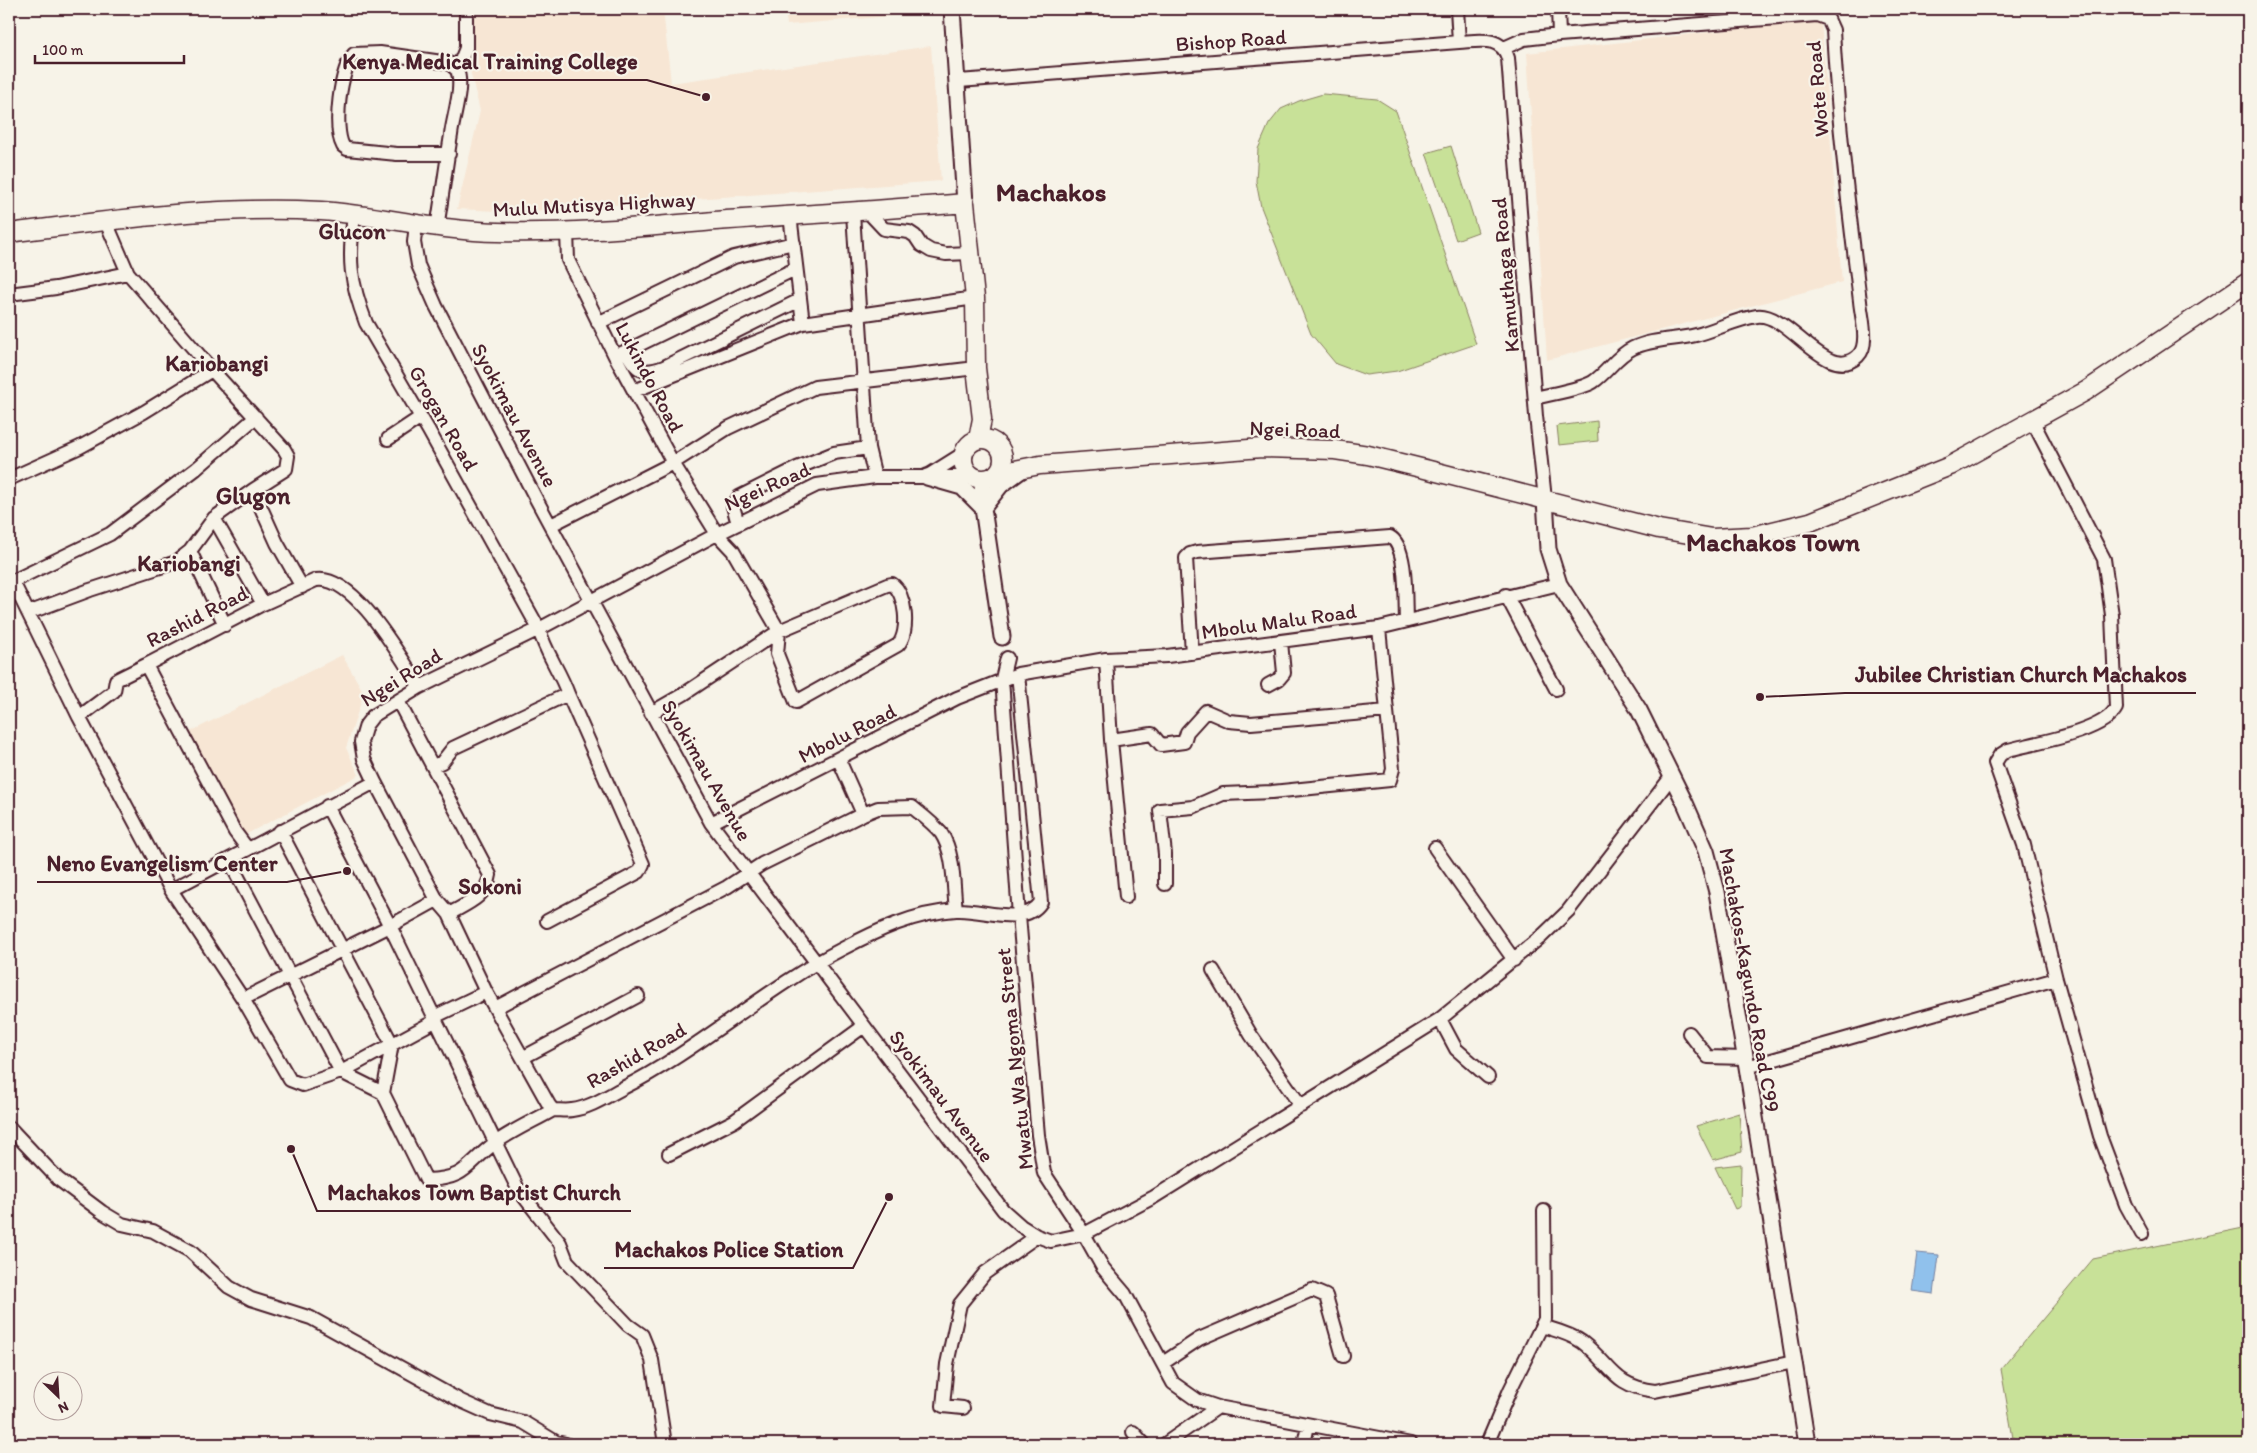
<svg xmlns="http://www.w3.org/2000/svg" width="2257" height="1453" viewBox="0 0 2257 1453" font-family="Itim,sans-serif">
  <rect width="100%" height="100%" fill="#f7f3e8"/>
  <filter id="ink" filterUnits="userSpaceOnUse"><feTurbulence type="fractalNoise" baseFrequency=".02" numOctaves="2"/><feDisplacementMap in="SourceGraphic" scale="10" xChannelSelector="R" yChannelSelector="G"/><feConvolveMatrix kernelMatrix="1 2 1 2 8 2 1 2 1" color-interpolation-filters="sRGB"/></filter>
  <g filter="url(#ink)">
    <path fill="#f7e6d4" d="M455,9H663L671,83L931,46L941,181L518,212L457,209L480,111Z
      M785,9H926V13L787,25Z
      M1821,22L1842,282L1547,360L1527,53L1763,26Z
      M342,655L364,693L346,748L359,775L243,836L188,733Z"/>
    <path fill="#c8e198" stroke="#898062" d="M1323,94L1377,99L1396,111L1476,344L1397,371L1366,375L1336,364L1311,334L1261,207L1256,181L1258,149L1269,124L1281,109L1299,101Z
      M1451,146L1478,232L1456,240L1426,153Z
      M1597,421L1598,441L1559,445L1557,426Z
      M1739,1113L1742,1152L1713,1160L1696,1126Z
      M1741,1164L1740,1207L1735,1209L1715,1167Z
      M2248,1227V1444H2014L2001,1369L2093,1259Z"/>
    <path fill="#90c1ec" stroke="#74809f" d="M1917,1253L1939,1255L1934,1294L1912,1291Z"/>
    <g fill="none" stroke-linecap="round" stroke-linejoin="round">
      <g stroke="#4a1f2b" stroke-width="16">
        <path id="minor" d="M1457,9L1459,42
          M1558,9L1559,35
          M1504,48L1524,39L1559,35L1817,15L1828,19L1833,30C1838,121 1849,211 1860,301C1861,315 1870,345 1858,356C1827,385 1789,312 1757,316C1736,319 1716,330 1696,335C1675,340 1652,339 1633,348C1616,356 1608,372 1593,382C1582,389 1550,394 1535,398
          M457,70L466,48V9
          M959,81L1459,42C1478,41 1501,35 1508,58L1536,416L1545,499
          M867,211L884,229L909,232L915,236L921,245L931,251L946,254L970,253
          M853,213L868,448L875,477
          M790,215L803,323L975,298
          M354,216C348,260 350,281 366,323L429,431L539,629C545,652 560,671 568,694
          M416,224L414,242L418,265L436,306L534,495L711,823L1003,1210L1021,1226L1037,1236L1051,1241L1084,1234L1154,1197L1440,1019L1542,936L1568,911L1672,776
          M437,228C442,197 446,166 451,135C453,117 464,86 457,70L449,63L380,53L354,54C340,69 333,128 343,146L347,149L397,154H449
          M567,232L568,260L615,356L673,463L717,534L733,551L779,631L777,654L796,702L898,645C910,632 906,593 892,584L887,585L779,631L684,694L651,713
          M128,273L212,370L284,449L288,456L286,469L253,490L277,543L302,587
          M9,294L56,288L128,273L106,222
          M598,323L734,257L794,243
          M626,351C637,371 642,375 664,367L800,300
          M620,354L795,269
          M634,391L803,323
          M2033,422L2104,559L2112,615L2116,708C2104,732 2035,743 2008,750L2000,755L1995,763L2024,845L2056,979L2100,1136L2126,1205L2142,1234
          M388,439L421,417
          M929,475L964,453
          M9,479L80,447L144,412L212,370
          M214,518L263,604
          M738,524L733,506L739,497L797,468L834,453L868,448
          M551,525L673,463L728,428L815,387L976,368
          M190,551L225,625
          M13,582L79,717L171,890L243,999L290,1080L303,1085L341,1072L435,1021L436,1016L486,992
          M9,583L110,534L196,469L256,417
          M1506,595L1556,689
          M28,613L90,590L176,562L190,551L214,518L253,490
          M1192,653L1186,558L1190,554L1197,552L1390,537C1408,546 1405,602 1406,621
          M1007,658L1002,679L1019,916L1038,1135L1044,1173L1084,1234L1103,1268L1125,1294L1173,1383L1197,1400L1218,1407L1411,1444
          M1106,659L1111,740L1126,897
          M1268,685L1279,679L1284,673L1281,642
          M398,701L490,875C487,897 466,904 449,914
          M79,717L114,691L116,680L146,665
          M1111,740L1152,734L1161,745L1184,742L1187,732L1206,711L1229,721L1251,723L1387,711L1379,628
          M839,760L863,814
          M433,766L442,762L453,748L568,694L643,864L639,872L547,921
          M375,782L437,900L449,914L486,992L549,1105L553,1110C560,1110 566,1111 572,1110C589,1108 606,1097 621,1089C699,1050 764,989 842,949C878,930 914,913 956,910C982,908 1024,928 1041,902L1018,674
          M327,806L390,926L518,1189L560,1243L567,1261L628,1325L642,1335L652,1360L665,1444
          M711,823L957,698L1018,674L1106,659L1167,656L1379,628L1559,584
          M280,831L392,1044L383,1093L426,1180C468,1179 466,1164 495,1143C513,1130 534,1121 553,1110
          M247,848L235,832L146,665L263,604L316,580C355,574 401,659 420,687
          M1435,848L1514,960
          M229,860L341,1072L383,1093
          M1165,884V854L1160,810L1193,807L1223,794L1272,792L1390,780L1393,769L1387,711
          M171,890L375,782L364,759L361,742L366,725L373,716L420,687L539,629L717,534L817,485L875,477H974
          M1213,970L1251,1035L1301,1106
          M243,999L390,926L437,900
          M495,1008L727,887L762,864L863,814L878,808L912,807C922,815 933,823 941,833C955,854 953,886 956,910
          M1440,1019L1456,1049L1488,1077
          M1689,1033L1708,1057L1745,1058
          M524,1057L638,996
          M1747,1067L2056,979
          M9,1127L58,1179L102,1212L122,1224L153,1231L190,1251L229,1287L251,1299L311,1318L461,1401L490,1414L523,1422L556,1442L566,1444
          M669,1154L734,1121L864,1026
          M1542,1326C1555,1330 1571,1334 1582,1342C1612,1365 1612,1386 1655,1391L1794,1362
          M1163,1363L1199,1339L1312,1290L1326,1296L1343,1356
          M963,1408L943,1406L947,1364L960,1304L985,1273L1037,1236
          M1133,1432L1144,1444
          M1165,1444L1218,1407
          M1304,1444L1308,1425
          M1487,1444L1510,1390L1545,1319L1544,1211"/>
      </g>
      <g stroke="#4a1f2b" stroke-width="19">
        <path id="major" d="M952,9L965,203
          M927,477L962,487L983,508L1001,485L1023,469
          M982,479L983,508L1002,637
          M1545,499L1548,549L1559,584L1639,710L1685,803L1706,851L1717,892L1747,1067L1807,1444"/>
      </g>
      <g stroke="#4a1f2b" stroke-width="21">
        <path id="highway" d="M9,233C111,220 217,205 321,211C380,215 438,231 498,232C570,234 643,227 715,221C798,215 881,210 965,203L975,298L976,368L982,419L978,439
          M963 459a20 20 0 1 1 40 0a20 20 0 1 1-40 0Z
          M999,473L1040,465L1262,448L1335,450L1368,455L1429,470L1659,529L1712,538L1752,536L1810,522L1950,466L2086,391L2248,282"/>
      </g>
      <use href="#minor" stroke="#f7f3e8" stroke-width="12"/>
      <use href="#major" stroke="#f7f3e8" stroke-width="15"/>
      <use href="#highway" stroke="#f7f3e8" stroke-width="18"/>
    </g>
  </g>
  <g text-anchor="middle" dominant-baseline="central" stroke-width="4.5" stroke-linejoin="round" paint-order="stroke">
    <g font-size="21" fill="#4a1f2b" stroke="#f7f3e8">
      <text transform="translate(1231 40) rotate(-4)">Bishop Road</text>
      <text transform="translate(1817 89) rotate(-95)">Wote Road</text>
      <text transform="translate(594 204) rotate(-3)">Mulu Mutisya Highway</text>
      <text transform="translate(1505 275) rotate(-95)">Kamuthaga Road</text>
      <text transform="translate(650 377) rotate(62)">Lukindo Road</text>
      <text transform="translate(515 415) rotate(62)">Syokimau Avenue</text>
      <text transform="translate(444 418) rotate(60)">Grogan Road</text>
      <text transform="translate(1295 429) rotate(2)">Ngei Road</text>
      <text transform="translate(767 486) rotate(-24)">Ngei Road</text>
      <text transform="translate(197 616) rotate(-27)">Rashid Road</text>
      <text transform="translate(1279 621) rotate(-8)">Mbolu Malu Road</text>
      <text transform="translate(401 677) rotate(-32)">Ngei Road</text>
      <text transform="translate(847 733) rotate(-27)">Mbolu Road</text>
      <text transform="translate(707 770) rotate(60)">Syokimau Avenue</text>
      <text transform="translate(1750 980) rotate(80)">Machakos-Kagundo Road C99</text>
      <text transform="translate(636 1055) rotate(-30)">Rashid Road</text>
      <text transform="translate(1014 1059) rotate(-96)">Mwatu Wa Ngoma Street</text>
      <text transform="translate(942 1096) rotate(53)">Syokimau Avenue</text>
    </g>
    <g font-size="22" font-weight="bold" fill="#4a1f2b" stroke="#f7f3e8">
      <text x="352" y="231">Glucon</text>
      <text x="217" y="363">Kariobangi</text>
      <text x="189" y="563">Kariobangi</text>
      <text x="490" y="886">Sokoni</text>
    </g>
    <g font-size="24" font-weight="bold" fill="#4a1f2b" stroke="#f7f3e8">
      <text x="253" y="495">Glugon</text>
    </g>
    <g font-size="26" font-weight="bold" fill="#4a1f2b" stroke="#f7f3e8">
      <text x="1051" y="192">Machakos</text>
      <text x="1773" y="542">Machakos Town</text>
    </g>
  </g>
  <path fill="none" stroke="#4a1f2b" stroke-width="2" d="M706 97L647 80H333M1760 697L1845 693H2196M347 871L287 882H37M291 1149L317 1211H631M889 1197L853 1268H604"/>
  <g fill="#4a1f2b" stroke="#f7f3e8" stroke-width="2">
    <circle cx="706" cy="97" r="5"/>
    <circle cx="1760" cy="697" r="5"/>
    <circle cx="347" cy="871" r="5"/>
    <circle cx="291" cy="1149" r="5"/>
    <circle cx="889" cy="1197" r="5"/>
  </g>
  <g font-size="22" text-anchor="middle" font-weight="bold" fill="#4a1f2b" stroke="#f7f3e8" stroke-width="4.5" stroke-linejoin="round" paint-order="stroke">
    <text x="490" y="69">Kenya Medical Training College</text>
    <text x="2021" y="682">Jubilee Christian Church Machakos</text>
    <text x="162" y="871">Neno Evangelism Center</text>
    <text x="474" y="1200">Machakos Town Baptist Church</text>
    <text x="729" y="1257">Machakos Police Station</text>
  </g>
  <rect width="2257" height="1453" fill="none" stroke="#f7f3e8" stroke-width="30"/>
  <rect x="15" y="15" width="2227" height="1423" fill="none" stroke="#4a1f2b" stroke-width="2" filter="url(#ink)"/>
  <g transform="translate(58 1396) rotate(155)"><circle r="24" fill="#f7f3e8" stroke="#b29e9c"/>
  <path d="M0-4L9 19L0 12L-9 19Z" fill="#4a1f2b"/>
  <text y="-8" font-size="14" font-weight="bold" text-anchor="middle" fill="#4a1f2b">N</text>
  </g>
  <path d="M35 55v8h149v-8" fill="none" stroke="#4a1f2b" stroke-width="2.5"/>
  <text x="42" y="55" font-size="15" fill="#4a1f2b" stroke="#f7f3e8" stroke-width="4" paint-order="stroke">100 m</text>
</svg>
